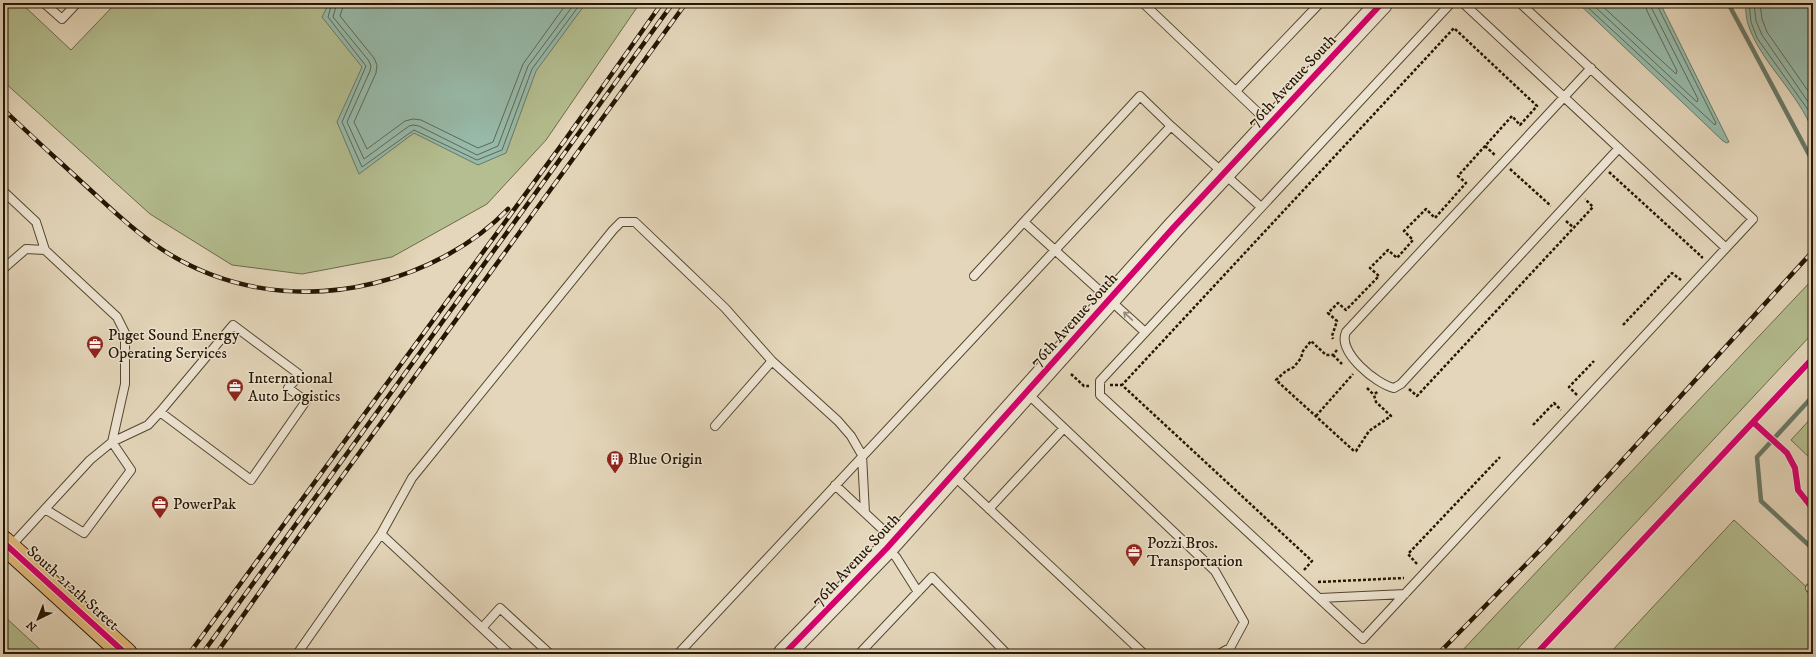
<svg xmlns="http://www.w3.org/2000/svg" width="1816" height="657" viewBox="0 0 1816 657" font-family="'IM FELL DW Pica',serif">
  <rect width="100%" height="100%" fill="#e4d6ba"/>
  <filter id="stains"><feTurbulence type="fractalNoise" baseFrequency=".005" numOctaves="4"/><feColorMatrix values="0 0 0 0 .2 0 0 0 0 .09 0 0 0 0 .02 0 0 0 .5 -.17"/></filter>
  <radialGradient id="worn" r=".72"><stop offset=".6" stop-color="#630" stop-opacity="0"/><stop offset="1" stop-color="#630" stop-opacity=".3"/></radialGradient>
  <path fill="#b4be90" stroke="#6c6a49" d="M3,3H21L71,50L116,3H640L546,140L487,204L392,257L302,274L232,265L150,214L3,81Z
    M1812,280L1813,329L1812,334L1513,654H1459Z
    M1813,416V461L1791,440Z
    M1734,520L1813,593V654H1609Z
    M3,615L45,654H9L3,631Z"/>
  <path fill="#97baaa" stroke="#697867" d="M329,3H586L536,71L506,153L478,165L414,133L359,174L337,122L362,67L322,17Z
    M1578,3H1660L1729,142L1727,143L1723,141Z
    M1745,3H1813V132C1799,93 1760,62 1748,24C1746,18 1746,10 1745,3Z"/>
  <g fill="none" stroke-linecap="round" stroke-linejoin="round">
    <path stroke="#5e6856" stroke-width="1" d="M332,3L328,17L366,66L342,122L362,167L414,130L477,160L502,150L532,69L581,3
      M337,3L333,17L369,61L371,66L370,71L347,122L364,159L409,126L413,125L419,126L477,155L498,146L528,66L575,3
      M344,3L340,16L374,58L377,65L376,73L354,122L367,149L405,121L413,119L421,120L478,148L493,142L523,64L567,3
      M1583,3L1715,125L1716,123L1656,3
      M1591,3L1697,102L1698,99L1652,9L1651,3
      M1599,3L1676,74L1677,71L1647,11L1645,3
      M1749,3L1751,22L1757,38L1811,114L1813,120
      M1754,3L1756,21L1762,35L1813,109
      M1760,3L1762,19L1767,32L1813,98"/>
    <path stroke="#697867" stroke-width="4.5" d="M1728,3L1813,162
      M1813,396L1757,457L1761,501L1813,549"/>
    <g stroke="#554630" stroke-width="10">
      <path id="service" d="M44,3L62,19L77,3
        M1143,3L1269,123
        M1451,3L1100,381V395L1363,639L1726,248
        M1463,3L1726,248L1753,219L1520,3
        M1591,68L1346,332C1337,352 1376,384 1394,388L1401,384L1619,148
        M1236,91L1320,3
        M3,191L36,222L45,250
        M1024,222L1145,332
        M3,269L26,249L45,250L117,317L125,333V384L112,442L131,470L84,533L45,509
        M974,276L1140,96L1171,126
        M1027,393L1215,571L1244,622L1230,648L1219,654
        M715,426L772,361
        M953,475L1144,654
        M835,485L894,540
        M989,509L1064,428
        M381,534L412,478L613,230L621,222H635L725,308L772,361L838,421L851,436L862,455L865,513
        M10,547L90,460L112,442L148,425L160,412L251,480L306,401L288,388L300,375L233,325L160,412
        M887,549L896,557L918,592
        M1810,588L1813,590
        M1320,598L1405,594
        M482,628L500,608L550,654
        M297,654L381,534L510,654
        M678,654L1171,126L1261,207
        M859,654L932,577L1007,654"/>
    </g>
    <g stroke="#554630" stroke-width="23">
      <path id="tertiary" d="M784,654L887,548L1173,228L1382,3"/>
    </g>
    <g stroke="#251602" stroke-width="24">
      <path id="primary" d="M3,542L126,654"/>
    </g>
    <path stroke="#251602" stroke-width="2.5" stroke-dasharray="3 2" stroke-linecap="butt" d="M1485,146L1496,156
      M1510,169L1551,206
      M1609,172L1702,257L1701,258
      M1566,221L1573,227
      M1623,325L1672,273L1681,280
      M1337,350L1333,355H1326L1311,341L1303,351L1301,358L1294,367L1286,371L1276,380L1354,451H1356L1369,431L1391,416L1376,402L1374,395L1378,391
      M1333,355L1342,364
      M1071,374L1084,386H1089
      M1110,385H1122
      M1367,388L1374,395
      M1409,389L1417,396L1593,207L1585,199
      M1577,395L1569,387L1594,361
      M1316,416L1353,374
      M1533,425L1554,403L1561,410
      M1417,564L1408,554L1500,457
      M1304,570L1312,561L1122,385L1454,28L1537,106L1520,125L1512,116L1458,176L1466,183L1435,218L1426,209L1404,231L1413,240L1397,258L1388,250L1370,268L1379,276L1346,310L1338,303L1328,313L1337,321L1332,336L1333,339
      M1318,582L1404,578"/>
    <use href="#service" stroke="#ede4d2" stroke-width="8"/>
    <use href="#tertiary" stroke="#ede4d2" stroke-width="21"/>
    <use href="#primary" stroke="#e2bb7d" stroke-width="22"/>
    <g stroke="#251602" stroke-width="4.5">
      <path id="rail" d="M3,109C30,135 58,160 85,185C107,205 129,227 154,244C219,290 299,302 375,283C424,271 474,245 508,209
        M189,654L565,140L662,3
        M202,654L673,3
        M216,654L302,532L686,3
        M1438,654L1546,544L1813,251"/>
    </g>
    <use href="#rail" stroke="#ede4d2" stroke-width="3" stroke-dasharray="9" stroke-linecap="butt"/>
    <g stroke="#ede4d2" stroke-width="8">
      <path id="cycleway" d="M1753,422L1787,453L1795,468L1798,490L1813,509
        M3,542L126,654
        M784,654L887,548L1173,228L1382,3
        M1536,654L1813,358"/>
    </g>
    <use href="#cycleway" stroke="#d6006c" stroke-width="6"/>
  </g>
  <defs><path id="oneway-shaft" d="M-6 0H5M1.5-3L5.5 0L1.5 3" fill="none" stroke-width="1.6" stroke-linecap="round" stroke-linejoin="round"/></defs>
  <use stroke="#938774" href="#oneway-shaft" transform="translate(1128 316) rotate(-137)"/>
  <defs>
    <g id="office-pin" transform="scale(0.9)"><path d="M0 17L-7.5 6A9.5 9.5 0 1 1 7.5 6Z" fill="#8f2418" stroke="#ede4d2"/><path d="M-6-3h4V-5.5h4V-3h4V5H-6ZM-1-4.5V-3h2v-1.5ZM-6 0V1H6V0Z" fill="#fff"/></g>
    <g id="building-pin" transform="scale(0.9)"><path d="M0 17L-7.5 6A9.5 9.5 0 1 1 7.5 6Z" fill="#8f2418" stroke="#ede4d2"/><path d="M-4-6H4V6H1V3H-1V6H-4ZM-2.5-4.3h1.7v1.8h-1.7ZM.8-4.3h1.7v1.8H.8ZM-2.5-1h1.7V.8h-1.7ZM.8-1h1.7V.8H.8Z" fill="#fff"/></g>
  </defs>
  <g fill-rule="evenodd">
    <use href="#office-pin" x="95" y="344"/>
    <use href="#office-pin" x="235" y="387"/>
    <use href="#building-pin" x="615" y="459"/>
    <use href="#office-pin" x="160" y="504"/>
    <use href="#office-pin" x="1134" y="552"/>
  </g>
  <g text-anchor="middle" dominant-baseline="central" stroke-width="3" stroke-linejoin="round" paint-order="stroke">
    <g font-size="16" fill="#251602" stroke="#ede4d2">
      <text transform="translate(1292 81) rotate(-47)">76th Avenue South</text>
      <text transform="translate(1074 320) rotate(-48)">76th Avenue South</text>
      <text transform="translate(856 560) rotate(-47)">76th Avenue South</text>
      <text transform="translate(73 588) rotate(42)">South 212th Street</text>
    </g>
    <g font-size="16" fill="#251602" stroke="#ede4d2" text-anchor="start">
      <text x="108" y="335">Puget Sound Energy<tspan x="108" dy="18">Operating Services</tspan></text>
      <text x="248" y="378">International<tspan x="248" dy="18">Auto Logistics</tspan></text>
      <text x="628" y="459">Blue Origin</text>
      <text x="173" y="504">PowerPak</text>
      <text x="1147" y="543">Pozzi Bros.<tspan x="1147" dy="18">Transportation</tspan></text>
    </g>
  </g>
  <rect width="1816" height="657" fill="none" stroke="#e4d6ba" stroke-width="16"/>
  <rect x="4" y="4" width="1808" height="649" fill="none" stroke="#251602" stroke-width="2"/>
  <rect x="8" y="8" width="1800" height="641" fill="none" stroke="#251602"/>
  <g transform="translate(38 619) rotate(223)" stroke="#ede4d2" stroke-width="3" paint-order="stroke">
  <path d="M0-3L7 15L0 10L-7 15Z" fill="#251602"/>
  <text y="-6" font-size="11" font-weight="bold" text-anchor="middle" fill="#251602">N</text>
  </g>
  <rect width="100%" height="100%" filter="url(#stains)"/>
  <rect width="100%" height="100%" fill="url(#worn)"/>
</svg>
